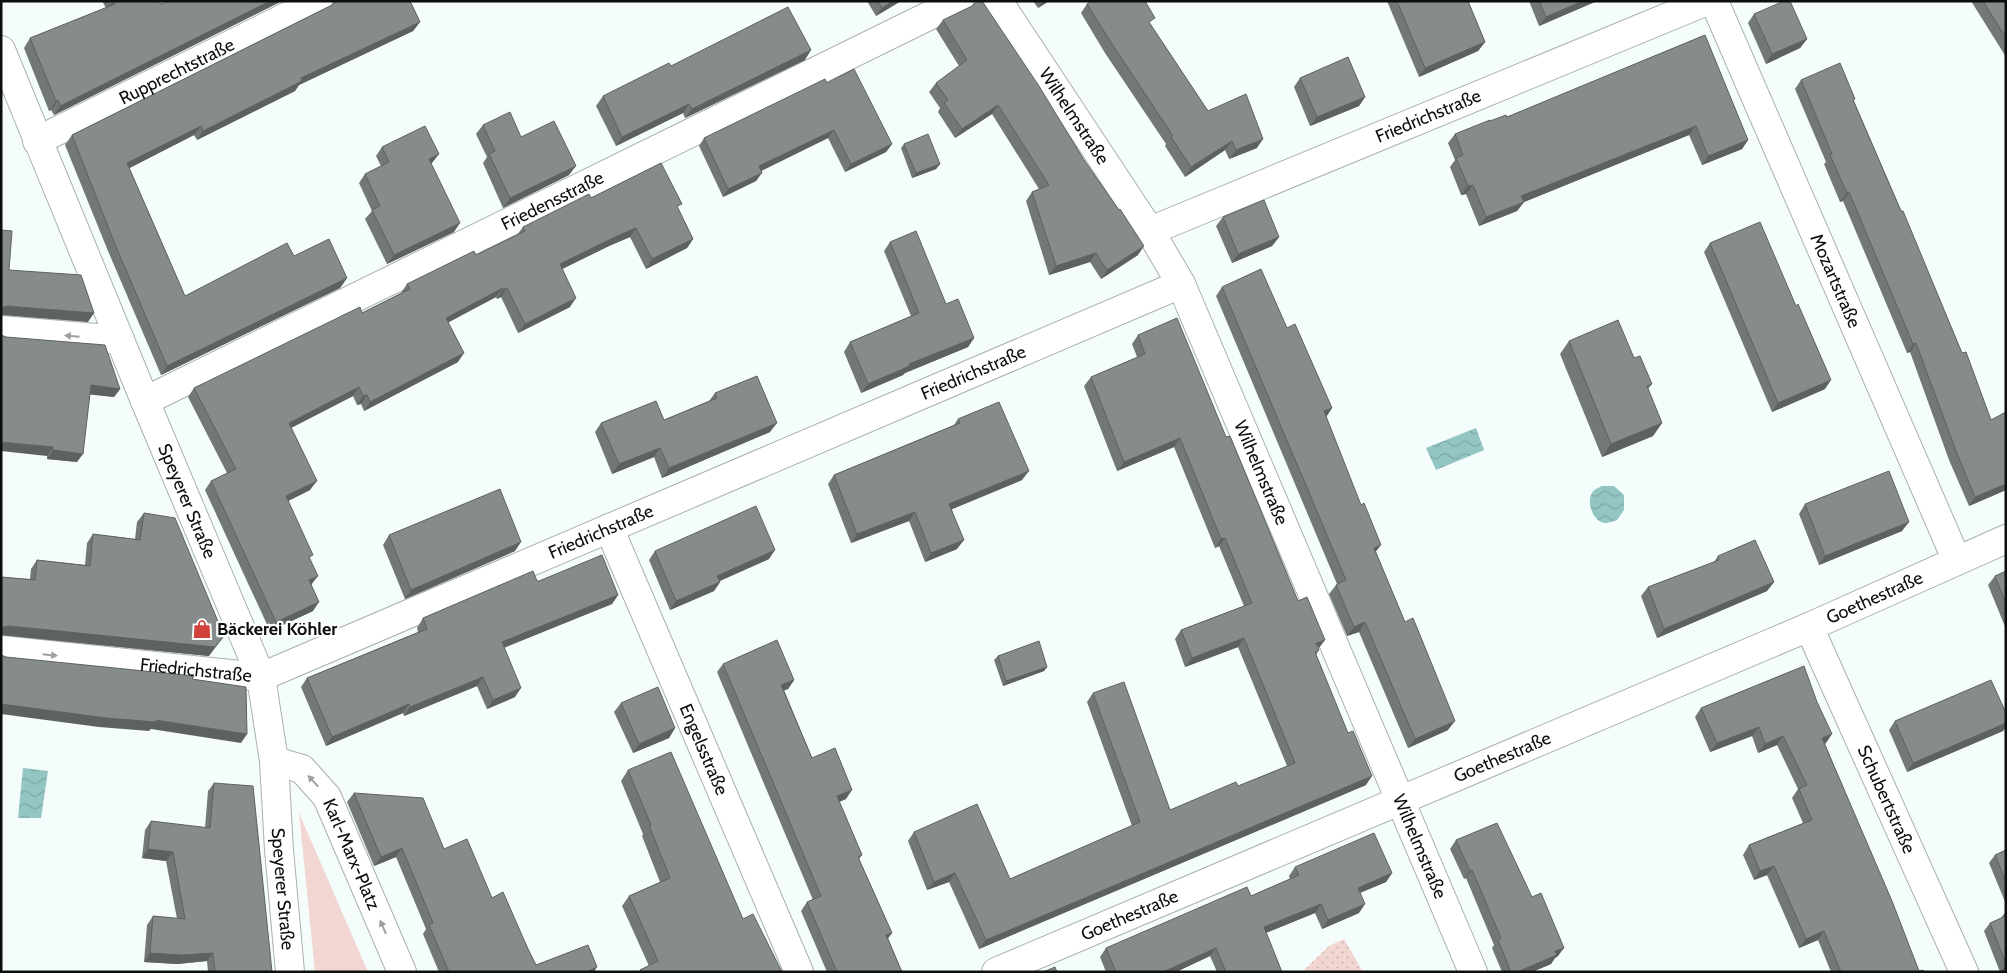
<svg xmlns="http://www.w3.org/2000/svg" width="2007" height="973" viewBox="0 0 2007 973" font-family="Cabin,sans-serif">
  <defs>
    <pattern id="garden-dots" width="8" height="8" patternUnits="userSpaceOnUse" patternTransform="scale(1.25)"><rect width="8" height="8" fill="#f2d6d2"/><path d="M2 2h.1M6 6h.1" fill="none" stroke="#ceb6b3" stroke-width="1.8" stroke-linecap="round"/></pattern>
    <pattern id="water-waves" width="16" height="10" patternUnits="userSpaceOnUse" patternTransform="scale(1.25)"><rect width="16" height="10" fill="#93c5c2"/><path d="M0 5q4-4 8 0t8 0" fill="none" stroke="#7ea8a6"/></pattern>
  </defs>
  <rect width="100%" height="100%" fill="#f5fcfc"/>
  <path fill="#f2d6d2" d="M299,813L368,972H315Z"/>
  <path fill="url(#garden-dots)" d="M1344,939L1363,972H1302L1329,946Z"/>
  <path fill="url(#water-waves)" d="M1476,428L1484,450L1436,470L1426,448Z
    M1602,486H1614L1624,495V510L1617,520C1613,521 1608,523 1605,523C1593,522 1586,502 1592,493C1594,489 1598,488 1602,486Z
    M23,768L48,771L41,818H18Z"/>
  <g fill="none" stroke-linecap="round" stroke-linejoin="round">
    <g stroke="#a9b0af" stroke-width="30">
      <g id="minor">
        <path id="s1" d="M998,1L1150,231L1181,284L1473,972"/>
        <path id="s2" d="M1714,1L1957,561"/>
        <path id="s3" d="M1,50L145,401L261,677L274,761L279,850L290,972"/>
        <path id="s4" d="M37,141L318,1"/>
        <path id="s5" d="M1150,231L1707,1"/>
        <path d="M1,330L120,340"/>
        <path id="s6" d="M145,401L959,1"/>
        <path id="s7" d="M609,528L799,972"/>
        <path id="s8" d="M1809,627L1964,972"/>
        <path id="s9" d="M1,650L261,677L1181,284"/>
        <path id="s10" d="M274,761L302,769L327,797L402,972"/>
        <path id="s11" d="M996,972L1809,627L2006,539"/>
      </g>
    </g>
    <use href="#minor" stroke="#fff" stroke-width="28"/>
  </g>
  <path fill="#727878" d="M102,1H159L161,4L167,1H282L54,115L51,110L49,111L24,48L30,38L106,8Z
    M334,1H410L420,22L413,31L299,85L295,91L197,140L194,135L129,168L185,296L294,256L347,278L340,288L161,375L108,251L65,145L72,135L332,5Z
    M867,1H901L876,16Z
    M1033,1H1049L1038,8Z
    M1387,1H1468L1485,42L1478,51L1419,77Z
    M1529,1H1597L1539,26Z
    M1971,1H2006V57Z
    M1087,4L1150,24L1208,111L1257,148L1229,159L1225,150L1185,177L1165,146L1166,144L1105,53L1081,13Z
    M1754,14L1807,39L1800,48L1766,64L1748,23Z
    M943,20L1138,255L1101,279L1090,262L1049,275L1026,201L1032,192L1039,189L992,114L955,138L938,112L940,108L929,92L936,83L959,66L936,29Z
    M1705,35L1748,140L1742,149L1702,165L1689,135L1524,202L1517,211L1479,226L1466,194L1461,195L1450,167L1455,160L1448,143L1455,134L1490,121L1507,117Z
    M805,60L685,118L683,113L616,146L596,106L603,96L671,66Z
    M1300,78L1365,97L1359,106L1310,126L1294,87Z
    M1801,80L1854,101L1991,420L2006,412V490L1969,506L1949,460L1910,352L1907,353L1843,201L1840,202L1824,164L1826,162L1795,89Z
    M827,83L892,144L886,152L845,172L828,138L761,171L756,181L723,197L699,146L704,138Z
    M483,125L521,137L569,175L503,208L483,163L487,157L476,134Z
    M904,144L940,164L936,169L912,178L901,148Z
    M382,147L432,163L431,164L454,232L387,264L365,219L372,211L359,183L365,174L381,166L376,156Z
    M591,198L678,209L693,239L687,248L646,269L630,237L609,246L562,269L570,307L518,333L501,297L497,299L496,297L448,322L458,362L364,411L361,404L357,405L353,396L291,428L310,490L288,501L310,559L313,611L270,631L205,490L211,481L227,473L188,397L194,388L362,313L401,293L407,284L476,255L517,235L523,227Z
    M1223,217L1279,237L1272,246L1232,263L1216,226Z
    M890,242L974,338L968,347L905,373L903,375L861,393L844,352L850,342L911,316L884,251Z
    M1710,243L1825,389L1772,412L1704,252Z
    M1222,287L1287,328L1332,408L1326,417L1376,552L1448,730L1408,748L1359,632L1347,636L1329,594L1336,585L1337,584L1216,296Z
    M1,335L120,389L114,397L90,394L77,462L47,459V456Z
    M1138,335L1226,437L1319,650L1316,655L1366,785L979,949L949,882L927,890L908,841L914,832L1010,879L1132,826L1087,702L1093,693L1170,810L1238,786L1287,766L1238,647L1185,667L1175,639L1181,630L1244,606L1219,546L1215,548L1174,447L1117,471L1084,386L1091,377L1137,357L1132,344Z
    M1569,341L1634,358L1652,384L1648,389L1662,423L1653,436L1602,457L1560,354Z
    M715,393L770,432L662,478L654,457L612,474L595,432L601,423L664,420L709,401Z
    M958,419L1022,480L952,509L957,549L925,562L909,521L851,543L828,484L834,475L954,425Z
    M1805,504L1902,531L1819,565L1799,514Z
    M144,513L209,656L1,635V577L30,579L31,569L37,560L85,565L87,543L93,534L135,539L137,522Z
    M389,535L515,551L405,599L383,545Z
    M655,551L769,559L719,581L720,582L714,591L670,610L649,560Z
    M1718,556L1774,582L1767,591L1657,638L1641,596L1648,587L1714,562Z
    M2006,571V629L1988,585L1995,576Z
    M537,581L618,595L612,604L504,648L515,697L487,709L477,686L404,716L403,713L326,746L301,687L307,678L418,632L417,628L423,618Z
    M998,656L1047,667L1044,671L1003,686L994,660Z
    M723,664L794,680L788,689L784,690L812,758L846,799L839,802L862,855L859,859L892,933L888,938L902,972H827L801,911L807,902L813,900L717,672Z
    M621,703L675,728L669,738L633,753L614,712Z
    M1701,708L1826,743L1825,744L1919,971L1924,972H1831L1818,940L1799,948L1767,875L1754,880L1743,855L1749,845L1803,823L1792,798L1798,789L1777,745L1758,753L1752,736L1710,752L1695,717Z
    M2006,713V727L2003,731L1907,772L1889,730L1895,721Z
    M628,770L743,919L782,972H639L640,970L649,966L622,906L629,896L660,882L642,836L643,834L621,781Z
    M214,783L272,972H208L207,961L177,964L144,962L147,925L153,916L177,919L166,861L142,858L145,830L151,821L205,828L208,791Z
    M354,793L444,849L492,898L528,949L536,965L594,972H439L423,934L426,929L396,857L374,866L347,802Z
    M1456,840L1558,956L1555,958L1551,964L1532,972H1502L1492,948L1494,945L1466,878L1464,879L1450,849Z
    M2006,850V904L1989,863L1995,855Z
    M1295,867L1392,873L1386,882L1360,893L1359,913L1322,929L1315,913L1266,933L1282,972H1217L1210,956L1176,972H1106L1100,957L1106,948L1251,896L1290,879L1289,876Z
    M2006,911V970L2000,972L1984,931L1990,923L2001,918Z"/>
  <path fill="#5d6261" d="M270,1H282L54,115L60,106Z
    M893,1H901L876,16L882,8Z
    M1043,1H1049L1038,8Z
    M1583,1H1597L1539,26L1546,17Z
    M420,22L413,31L299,85L295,91L197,140L203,131L301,78Z
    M1807,39L1800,48L1766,64L1772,54Z
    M1485,42L1478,51L1419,77L1425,68Z
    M811,50L805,60L685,118L692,109Z
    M1365,97L1359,106L1310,126L1317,117Z
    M58,100L51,110L49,111L56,101Z
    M689,104L683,113L616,146L622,137Z
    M998,105L992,114L955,138L962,129Z
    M201,126L194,135L120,173L127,163Z
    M1696,126L1689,135L1524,202L1517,211L1479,226L1486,217L1521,196Z
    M834,130L828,138L753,175L759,166Z
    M1263,139L1257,148L1229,159L1236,150Z
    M1748,140L1742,149L1702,165L1708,156Z
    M1232,141L1225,150L1185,177L1191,167Z
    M892,144L886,152L845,172L851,164Z
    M439,154L432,163L423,168L429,159Z
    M940,164L936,169L912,178L916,173Z
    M576,166L569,175L503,208L510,198Z
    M762,173L756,181L723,197L728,189Z
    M1473,185L1466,194L1461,195L1468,186Z
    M1849,192L1843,201L1840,202L1847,193Z
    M460,223L454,232L387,264L394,255Z
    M636,228L630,237L609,246L554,273L560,264L615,237Z
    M1279,237L1272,246L1232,263L1238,254Z
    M693,239L687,248L646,269L652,259Z
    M1144,246L1138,255L1101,279L1107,270Z
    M1096,253L1090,262L1049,275L1056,266Z
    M347,278L340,288L161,375L167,366Z
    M503,288L496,297L440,327L446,318Z
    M507,288L501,297L497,299L503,290Z
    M576,298L570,307L518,333L525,324Z
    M8,306L94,313L88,322L1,315V307Z
    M974,338L968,347L905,373L903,375L861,393L868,384L909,364Z
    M1916,343L1910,352L1907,353L1913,344Z
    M464,353L458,362L364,411L370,402Z
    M1831,380L1825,389L1772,412L1778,403Z
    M91,385L120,389L114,397L85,394Z
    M359,387L353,396L283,432L289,423Z
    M367,395L361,404L357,405L363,396Z
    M1332,408L1326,417L1324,411Z
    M777,423L770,432L662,478L669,468Z
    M1662,423L1653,436L1602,457L1611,444Z
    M1180,438L1174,447L1117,471L1124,462Z
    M1,442L53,447L47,456L1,451Z
    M660,448L654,457L612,474L619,464Z
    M53,450L83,454L77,462L47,459Z
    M1029,471L1022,480L943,513L949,504Z
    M317,481L310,490L280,505L286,496Z
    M2006,484V490L1969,506L1975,497Z
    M915,512L909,521L851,543L857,534Z
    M1909,522L1902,531L1819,565L1825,556Z
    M1225,538L1219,546L1215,548L1221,539Z
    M964,540L957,549L925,562L931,553Z
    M521,542L515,551L405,599L411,590Z
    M1381,545L1374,554V548Z
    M775,550L769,559L711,585L717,576Z
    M318,576L311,585L309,580Z
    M720,582L714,591L670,610L676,601Z
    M1774,582L1767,591L1657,638L1664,629Z
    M618,595L612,604L495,651L502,642Z
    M319,602L313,611L270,631L276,622Z
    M1365,622L1359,632L1347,636L1354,627Z
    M9,626L224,636L209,656L1,635V627Z
    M1244,638L1238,647L1185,667L1192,658Z
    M1325,640L1319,648L1316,643Z
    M1047,667L1044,671L1003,686L1006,681Z
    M483,677L477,686L404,716L410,707Z
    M794,680L788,689L775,694L781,685Z
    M521,688L515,697L487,709L493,700Z
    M1,704L156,720L247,734L241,743L151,729L149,731L99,727L1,714Z
    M409,704L403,713L326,746L332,737Z
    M1455,721L1448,730L1408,748L1415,739Z
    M2006,723V727L2003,731L1907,772L1913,763Z
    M1759,727L1752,736L1710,752L1717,743Z
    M675,728L669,738L633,753L639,744Z
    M1832,734L1826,743L1816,747L1822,738Z
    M1783,736L1777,745L1758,753L1765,744Z
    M1372,776L1366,785L979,949L986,940Z
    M852,790L846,799L830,805L837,796Z
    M402,848L396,857L374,866L381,857Z
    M148,849L173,852L166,861L142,858Z
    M1774,866L1767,875L1754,880L1760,871Z
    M1472,870L1466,878L1464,879L1470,871Z
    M955,873L949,882L927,890L934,882Z
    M1392,873L1386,882L1352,896L1358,888Z
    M1321,904L1315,913L1258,936L1264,927Z
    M1365,904L1359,913L1322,929L1328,920Z
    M1824,931L1818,940L1799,948L1806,939Z
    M892,933L886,941V935Z
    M1216,948L1210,956L1176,972H1163Z
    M1564,948L1558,956L1555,958L1551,964L1532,972H1517L1555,951Z
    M150,953H213L207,961L177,964L144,962Z
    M2006,964V970L2000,972Z
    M597,967L594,972H586Z"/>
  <path fill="#858c8b" stroke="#5d6261" d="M114,1H159L161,4L167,1H270L60,106L58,100L56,101L30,38L115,4Z
    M336,1H410L420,22L301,78L302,81L203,131L201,126L127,163L185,296L287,243L294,256L329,239L347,278L167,366L114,242L72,135L332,5Z
    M878,1H893L882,8Z
    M977,1L979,2L982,1L1039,86L1084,160L1119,210L1120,209L1144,246L1107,270L1096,253L1056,266L1032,192L1049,185L998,105L962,129L944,103L948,100L936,83L967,60L943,20L972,6Z
    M1091,1H1145L1155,18L1149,22L1208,111L1246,94L1263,139L1236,150L1232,141L1191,167L1171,137L1173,136L1112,44L1087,4Z
    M1397,1H1468L1485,42L1425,68Z
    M1539,1H1583L1546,17Z
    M1784,1H1790L1807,39L1772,54L1754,14Z
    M1983,1H2006V38Z
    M788,7L811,50L692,109L689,104L622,137L603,96L669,63L671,66Z
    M1705,35L1748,140L1708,156L1696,126L1521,196L1524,202L1486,217L1473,185L1468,186L1456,158L1463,155L1455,134L1490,120V121L1506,115L1507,117Z
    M1348,57L1365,97L1317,117L1300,78Z
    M1840,63L1855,99L1853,100L1901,211H1903L1962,353L1966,352L1991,420L2006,412V484L1975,497L1956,451L1916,343L1913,344L1849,192L1847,193L1830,155L1832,154L1801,80Z
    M854,69L892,144L851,164L834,130L759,166L762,173L728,189L704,138L825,79L827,83Z
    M510,112L521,137L554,121L576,166L510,198L489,154L495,151L483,125Z
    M425,126L439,154L429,159L460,223L394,255L372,210L380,206L365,174L389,162L382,147Z
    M928,134L940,164L916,173L904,144Z
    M661,163L682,204L677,206L693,239L652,259L636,228L615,237L560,264L576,298L525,324L507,288L503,290V288L446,318L464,353L370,402L367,395L363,396L359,387L289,423L317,481L286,496L313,555L309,557L318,576L309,580L319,602L276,622L211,481L236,469L194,388L360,307L362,313L410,289L407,284L474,251L476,255L525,231L523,227L589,194L591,198Z
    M1264,200L1279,237L1238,254L1223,217Z
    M1760,222L1796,306L1798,304L1831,380L1778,403L1710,243Z
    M1,230L12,231L9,270L81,275L94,313L8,306L1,307Z
    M916,231L946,304L958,299L974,338L909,364L910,366L868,384L850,342L919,313L890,242Z
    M1261,269L1287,328L1295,324L1332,408L1324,411L1361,505L1364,503L1381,545L1374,548L1405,622L1413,618L1455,721L1415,739L1365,622L1354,627L1336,585L1346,580L1222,287Z
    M1177,318L1226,437L1230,436L1298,601L1307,597L1325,640L1316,643L1319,650L1315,652L1348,733L1353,731L1372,776L986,940L955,873L934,882L914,832L977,804L1010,879L1140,822L1093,693L1124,682L1170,810L1236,782L1238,786L1295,763L1244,638L1192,658L1181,630L1252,603L1225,538L1221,539L1180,438L1124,462L1091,377L1145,354L1138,335Z
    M1618,320L1634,358L1640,356L1652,384L1647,386L1662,423L1611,444L1569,341Z
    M1,335L6,337L105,345L120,389L91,385L83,454L53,450V447L1,442Z
    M757,376L777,423L669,468L660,448L619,464L601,423L656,401L664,420L717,398L715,393Z
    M999,402L1029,471L949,504L964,540L931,553L915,512L857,534L834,475L960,423L958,419Z
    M1889,471L1909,522L1825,556L1805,504Z
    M500,489L521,542L411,590L389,535Z
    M756,506L775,550L717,576L720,582L676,601L655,551Z
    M144,513L175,518L224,636L215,647L9,626L1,627V577L35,580L37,560L90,566L93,534L140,540Z
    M1755,540L1774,582L1664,629L1648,587L1719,560L1718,556Z
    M602,555L618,595L502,642L521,688L493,700L483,677L410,707L409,704L332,737L307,678L427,629L423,618L533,571L537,581H539Z
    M2006,571V604L1995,576Z
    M777,640L794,680L781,685L812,758L835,748L852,790L837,796L862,855L858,857L892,933L886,935L902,972H837L807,902L821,896L723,664Z
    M1039,641L1047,667L1006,681L998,656Z
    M1,655L6,657L194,676L192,679L246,687L247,734L156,720V722L106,718L1,704Z
    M1804,666L1817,702L1832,734L1822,738L1892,901L1919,971L1923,970L1924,972H1841L1824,931L1806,939L1774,866L1760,871L1749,845L1812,820L1799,789L1807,785L1783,736L1765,744L1759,727L1717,743L1701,708Z
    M1991,680L2006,713V723L1913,763L1895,721Z
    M658,687L675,728L639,744L621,703Z
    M671,752L743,919L753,914L782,972H641L640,970L658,961L629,896L670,878L649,825H651L628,770Z
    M214,783L253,786L272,972H215L213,953L183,955L150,953L153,916L185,919L173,852L148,849L151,821L210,828Z
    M354,793L423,798L444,849L467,839L492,898L503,892L528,949L536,965L588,945L597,967L586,972H449L429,925L433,923L402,848L381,857Z
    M1497,823L1532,897L1541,893L1564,948L1555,951L1557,955L1517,972H1511L1498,940L1501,938L1472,870L1470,871L1456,840Z
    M1374,833L1392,873L1358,888L1365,904L1328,920L1321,904L1264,927L1282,972H1226L1216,948L1163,972H1116L1106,948L1247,887L1251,896L1299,875L1295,867Z
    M2006,850V882L1995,855Z
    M2006,916V964L1990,923Z
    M1055,967L1057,972H1043Z"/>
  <defs><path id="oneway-solid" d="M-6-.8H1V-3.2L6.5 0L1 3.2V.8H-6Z" transform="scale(1.25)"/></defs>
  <g fill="#9e9f9f">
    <use href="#oneway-solid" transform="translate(72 336) rotate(-175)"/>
    <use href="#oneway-solid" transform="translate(50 655) rotate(6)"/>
    <use href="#oneway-solid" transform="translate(313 781) rotate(-133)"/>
    <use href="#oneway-solid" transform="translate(383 927) rotate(-113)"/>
  </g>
  <defs>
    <g id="shop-bare" transform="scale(1.5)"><path d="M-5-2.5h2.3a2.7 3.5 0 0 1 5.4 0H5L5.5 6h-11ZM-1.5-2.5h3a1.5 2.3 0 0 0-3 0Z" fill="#cf413a" stroke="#fff" stroke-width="2.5" paint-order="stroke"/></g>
  </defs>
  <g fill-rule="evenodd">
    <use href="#shop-bare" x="202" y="629"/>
  </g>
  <g text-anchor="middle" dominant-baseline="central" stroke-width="4.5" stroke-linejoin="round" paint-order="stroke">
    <g font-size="18" fill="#0d0f0f" stroke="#fff">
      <text stroke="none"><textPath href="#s4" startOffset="156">Rupprechtstraße</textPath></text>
      <text stroke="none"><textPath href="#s1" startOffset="138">Wilhelmstraße</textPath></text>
      <text stroke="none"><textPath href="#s5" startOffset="301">Friedrichstraße</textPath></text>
      <text stroke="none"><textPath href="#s6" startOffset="454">Friedensstraße</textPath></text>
      <text stroke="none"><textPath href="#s2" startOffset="305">Mozartstraße</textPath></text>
      <text stroke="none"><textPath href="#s9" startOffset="1036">Friedrichstraße</textPath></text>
      <text stroke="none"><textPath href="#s1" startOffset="542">Wilhelmstraße</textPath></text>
      <text stroke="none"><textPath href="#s3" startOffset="488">Speyerer Straße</textPath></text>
      <text stroke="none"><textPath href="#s9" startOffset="631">Friedrichstraße</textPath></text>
      <text stroke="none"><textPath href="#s11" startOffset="955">Goethestraße</textPath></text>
      <text stroke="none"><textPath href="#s9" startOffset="196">Friedrichstraße</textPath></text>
      <text stroke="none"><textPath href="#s7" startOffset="241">Engelsstraße</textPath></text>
      <text stroke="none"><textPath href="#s11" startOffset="550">Goethestraße</textPath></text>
      <text stroke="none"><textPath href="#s8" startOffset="189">Schubertstraße</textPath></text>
      <text stroke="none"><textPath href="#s1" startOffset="948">Wilhelmstraße</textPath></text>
      <text stroke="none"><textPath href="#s10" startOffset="129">Karl-Marx-Platz</textPath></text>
      <text stroke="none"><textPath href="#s3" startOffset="892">Speyerer Straße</textPath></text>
      <text stroke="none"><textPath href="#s11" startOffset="145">Goethestraße</textPath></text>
    </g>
    <g font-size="18" font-weight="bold" fill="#0d0f0f" stroke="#fff" text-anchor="start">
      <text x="217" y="629">Bäckerei Köhler</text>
    </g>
  </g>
  <rect width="2007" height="973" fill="none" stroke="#0d0f0f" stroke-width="5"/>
</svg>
